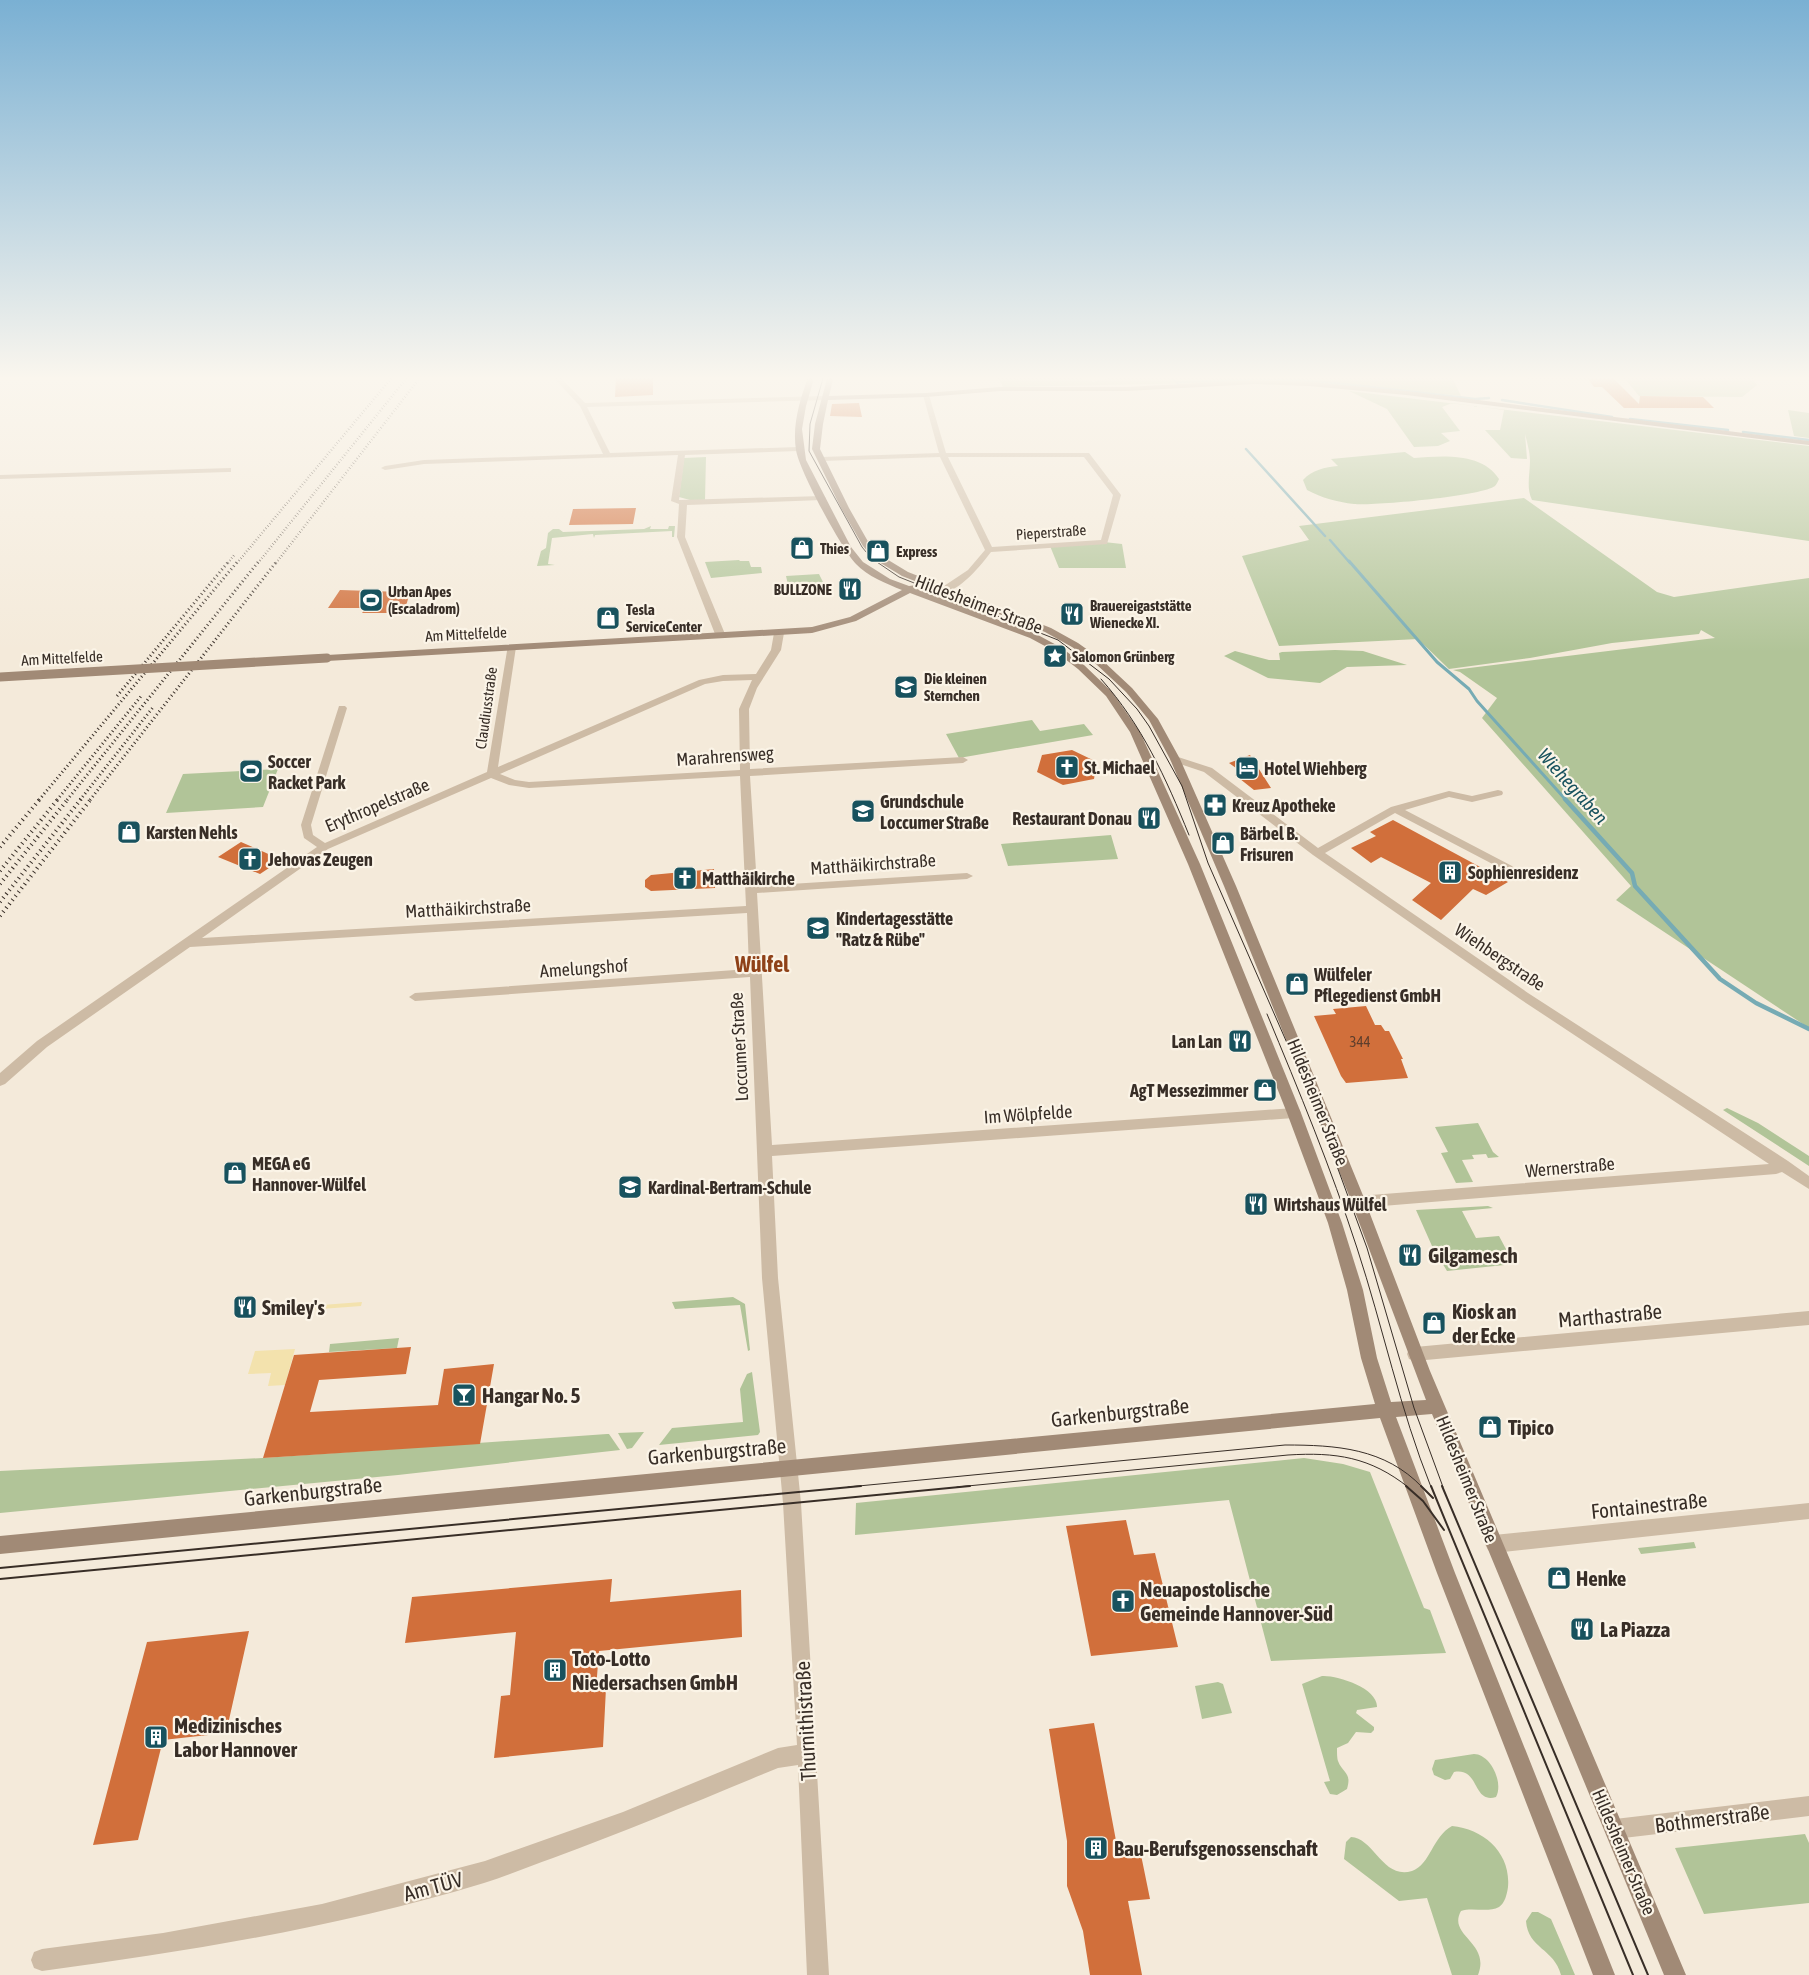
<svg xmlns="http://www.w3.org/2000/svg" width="1809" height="1975" viewBox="0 0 1809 1975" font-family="'Asap Condensed',sans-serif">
  <rect width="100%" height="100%" fill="#f4eada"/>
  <path fill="#b1c498" d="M997,375H1069L1094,382L1118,375H1451L1461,396L1432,393L1431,396L1309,384L1204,383L1003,387Z
    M1523,375H1585L1589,380L1526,379Z
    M1622,375H1750L1757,385L1742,397L1639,396Z
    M1349,391L1809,446V541L1532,500C1526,488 1530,474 1530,461C1530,452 1527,442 1525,434L1527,459L1511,458L1485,430H1500L1504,410L1452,403L1442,407L1460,431L1441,433L1450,441L1438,446L1414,447L1387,409Z
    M1788,410L1809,413V438L1794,436Z
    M1405,452L1414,458C1442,456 1482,452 1499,479C1498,481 1497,484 1495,486C1482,496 1374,506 1354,504C1337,502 1322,498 1307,490L1303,480C1312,470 1325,467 1338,466L1331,459Z
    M706,457L705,500H690L679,497L684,458Z
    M1524,498L1657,592L1674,597L1809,578V1028L1616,900L1631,886L1482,718L1497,698L1460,672L1453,670L1715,638L1701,630L1699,634L1612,643L1530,658L1449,669L1418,639L1279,646L1242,556L1309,540L1299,526Z
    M651,526L650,529H668L669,526H675L674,537H672V531L595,535L594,538L593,534L552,538L548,564L555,565L537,566L541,551L546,548L548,533L553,529H559L563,532L644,529Z
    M1104,542L1122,544L1126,568H1059L1050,546Z
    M739,560L740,561H749L751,567H761L762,573L711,578L705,562Z
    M819,574L825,586L789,589L786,576Z
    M1335,650L1363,651L1407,665L1347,667L1320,683L1268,678L1224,656L1235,651L1269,660H1280L1279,653L1282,652Z
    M1032,720L1040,731L1084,724L1093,735L959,758L946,734Z
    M278,769L263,807L166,813L183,774Z
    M1111,835L1118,859L1008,866L1001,844Z
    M1727,1108L1758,1123L1809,1156V1166L1723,1110Z
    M1478,1123L1493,1152L1499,1157L1488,1158L1486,1154L1472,1155L1474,1159L1462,1160L1473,1182L1456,1183L1441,1153L1448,1152L1435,1127Z
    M1488,1206L1493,1208L1462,1211L1476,1238L1499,1236L1514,1264L1447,1271L1432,1246L1416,1210Z
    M733,1297L745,1304L750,1350L748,1351L740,1305L675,1309L672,1302Z
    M399,1338L397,1348L329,1352L330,1344Z
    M752,1372L760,1432L758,1435L659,1445L672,1428L743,1422L740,1389L747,1374Z
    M644,1432L632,1448L627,1449L618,1433Z
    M607,1434H609L620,1450L398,1475L0,1513V1471L263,1458Z
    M1304,1458L1343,1464L1370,1472L1424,1608L1430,1610L1446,1653L1271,1661L1229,1500L855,1535L856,1503Z
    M1692,1500L1694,1504L1621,1512L1619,1507Z
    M1694,1542L1696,1548L1641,1554L1638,1548Z
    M1322,1676C1337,1675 1378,1688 1377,1707L1357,1710L1356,1713L1374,1727V1730L1371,1733L1356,1732L1348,1743L1337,1748C1337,1752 1337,1758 1338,1761C1343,1774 1352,1772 1347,1789L1337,1795L1330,1794L1324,1782L1330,1781L1302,1684Z
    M1218,1682L1223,1684L1232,1713L1202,1719L1195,1686Z
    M1474,1754C1490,1754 1504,1782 1496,1797C1472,1804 1480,1767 1454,1772L1450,1779L1445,1780L1434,1775L1432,1769L1435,1760Z
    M1452,1826C1484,1829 1511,1853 1508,1887C1507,1894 1505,1903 1499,1907C1488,1913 1472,1907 1461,1911C1447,1936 1491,1942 1478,1975H1452L1427,1898L1399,1901L1344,1859L1346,1842L1351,1837C1374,1838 1383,1880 1412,1871C1431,1864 1432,1837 1452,1826Z
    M1805,1834L1809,1843V1903L1704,1914L1675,1848Z
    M1532,1912H1538L1551,1919L1575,1975H1561C1554,1948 1528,1949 1526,1921Z"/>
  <path fill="#f3e2ad" d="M362,1302L361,1306L294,1311L295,1307Z
    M295,1349L285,1385L268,1386L271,1373L248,1374L255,1351Z"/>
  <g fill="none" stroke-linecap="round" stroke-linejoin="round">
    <path stroke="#76abb4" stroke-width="2.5" d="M1167,375L1178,383
      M1177,382L1279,379L1326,382L1475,399L1489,398
      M1502,400L1612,417
      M1630,419L1728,430
      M1743,432L1809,440
      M1246,449L1325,536
      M1330,540L1350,563"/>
    <path stroke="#76abb4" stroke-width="3" d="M1349,561L1437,662L1469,689L1477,701L1566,800"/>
    <path stroke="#76abb4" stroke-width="4.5" d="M1565,799L1632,873L1635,886L1720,979L1756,1003L1809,1029"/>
  </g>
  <path fill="#d16f3b" d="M616,375H653V395L615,397Z
    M1585,375H1610L1639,404L1640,396L1703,397L1714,408H1624L1602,387H1594Z
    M859,403L862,417L830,416L832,404Z
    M636,508L633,524L569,525L573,509Z
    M340,590L403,592H410L404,613H362L366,608H328Z
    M1072,750L1097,762L1094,779L1063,785L1037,772L1042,755Z
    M1250,755L1271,788L1254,790L1235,775L1243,773L1229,763Z
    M1393,820L1508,882L1486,895L1473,889L1441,920L1412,900L1431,883L1381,857L1371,863L1351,848L1376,836L1370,832Z
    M241,842L264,852L281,860L260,874L218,857Z
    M714,869L715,888L651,891L645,887V880L651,875Z
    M1366,1006L1375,1025H1381L1385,1031H1389L1403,1059H1401L1408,1078L1346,1083L1341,1076L1314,1016L1336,1014L1333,1009Z
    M411,1347L406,1374L319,1380L310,1412L438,1405L444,1369L494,1364L480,1444L263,1458L294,1355Z
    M1126,1520L1134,1555L1155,1553L1178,1647L1091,1656L1066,1526Z
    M612,1579L610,1602L741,1590L742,1637L599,1651L596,1689L606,1688L603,1747L494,1758L501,1696L510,1695L516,1632L405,1643L412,1597Z
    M249,1631L226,1733L163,1740L138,1840L93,1845L147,1642Z
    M1094,1723L1117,1846L1123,1845L1125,1852L1140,1850L1150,1899L1128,1901L1142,1975H1090L1083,1931L1067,1886V1841L1049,1729Z"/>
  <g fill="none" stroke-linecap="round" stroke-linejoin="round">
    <path fill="#cdbba5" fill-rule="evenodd" d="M551,375H558L585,403L825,396L828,398L825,400L587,407L610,453L798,447L802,449L798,451L685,455L679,500L822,496L826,498L822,500L687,505L685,537L725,634L723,636L720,637L715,634L677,537L679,504L671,501L678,455L424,464L385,470L381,468L385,466L424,460L603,454L580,406Z
      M926,393L929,395L946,453H1089L1121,495L1107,544L991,552C982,564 958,594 941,592V588L968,570L985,550L940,457L822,461L818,459L822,457L939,453L923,395ZM948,457H1084L1113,495L1101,540L992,547Z
      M231,468V472H228L0,479V475Z
      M779,630L784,633L781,650L757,688L749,709L750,769L963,757L968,760L963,763L750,776L757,886L967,873L973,876L967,879L757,893L772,1145L1294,1108L1299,1109L1301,1113L1299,1117L1294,1118L772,1156L778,1278L801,1503L829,1975H807L798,1765L778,1768C703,1799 629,1830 553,1858C530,1866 507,1876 484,1883C339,1927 191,1951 42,1971L34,1968L31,1960L34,1952L42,1949L163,1933L322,1904L485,1861L623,1812L778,1748L797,1745L783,1503L762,1278L750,977L415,1001L409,997L415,993L749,969L747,913L190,947L47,1047L5,1084L0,1086V1073L37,1041L317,847L304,838L301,825L339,706H345L347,708L311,825L313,835L325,843L487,772L508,645H514L516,647L498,767L699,680L723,675L756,674L771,650L774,633ZM752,680L739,709L740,770L529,782L515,780L500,774L705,684L723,681ZM740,776L746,906L202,938L328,849L491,778L509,785L529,788Z
      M1175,756L1212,768L1318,848L1391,807L1449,791L1472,796L1498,790L1502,791L1503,793L1502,795L1472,802L1449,797L1405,810L1512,866L1514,868L1512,870H1504L1395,813L1325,853L1528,993L1788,1161L1809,1176V1189L1782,1172L1776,1174L1358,1208L1353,1206L1351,1202L1353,1198L1358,1196L1769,1164L1520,999L1313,855L1204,772L1171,761L1170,759Z
      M1809,1311V1325L1415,1361L1409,1359L1407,1354L1409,1349L1415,1347Z
      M1809,1503V1519L1494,1553L1488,1550L1485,1544L1488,1538L1494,1535Z
      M1809,1796V1816L1615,1839L1608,1836L1605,1829L1608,1822L1615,1819Z"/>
    <path fill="#a18a76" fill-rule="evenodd" d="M809,375H815L806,406L802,429L806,460L851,547L863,562L890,579L909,586L917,585L918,587L917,589L1036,634L1062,648L1084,665L1112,692L1140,732L1200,864L1301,1113L1342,1223L1363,1290L1377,1358L1391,1402L1426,1400L1348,1193L1224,886L1170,759L1149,720L1126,692L1096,664L1072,647L1045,632L902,576L874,559L863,546L841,508L812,449L815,424L828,375H834L829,396L926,393L1000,387H1127L1255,380L1309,382L1406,391L1809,441V445L1406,395L1309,386L1255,384L1127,391H1000L926,397L828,400L823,424L820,449L849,508L870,545L880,555L908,572L1051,628L1078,643L1102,660L1132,688L1158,719L1180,759L1236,886L1362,1193L1430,1371L1686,1975H1664L1432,1414L1396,1417L1455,1573L1615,1975H1593L1437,1573L1380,1418L0,1554V1536L1375,1404L1361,1358L1347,1290L1328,1223L1287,1113L1188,864L1130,732L1106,696L1078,669L1056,652L1030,638L910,593L856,621L812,633L327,661L322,658L327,655L812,627L850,617L902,590C887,584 867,576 856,564C841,548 799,470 796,450C792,425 800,399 809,375Z"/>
    <path stroke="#382e27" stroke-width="1" d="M824,375L810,424L809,451L862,547L871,558L899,577L1058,640L1109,679L1137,709L1149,726L1182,786L1208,863L1316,1109L1367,1248L1414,1408L1443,1487
      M1101,679C1142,725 1166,778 1189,835
      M1267,1014C1299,1091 1331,1168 1357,1248C1383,1327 1400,1410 1431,1487
      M848,1487L1285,1445C1336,1445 1385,1448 1422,1487
      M957,1487L1288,1455C1336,1452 1370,1457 1408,1487"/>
    <path stroke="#382e27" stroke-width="2" d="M1406,1486L1423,1501L1444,1530
      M1421,1486L1433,1498
      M1431,1486L1633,1975
      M1442,1486L1648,1975
      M0,1568L861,1486
      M0,1579L970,1486"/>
    <path stroke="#382e27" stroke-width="2.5" stroke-dasharray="0.5 2.5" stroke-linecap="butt" d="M228,563L235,554
      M237,563L394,375
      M258,563L409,375
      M276,563L422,375"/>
    <path stroke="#382e27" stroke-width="3" stroke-dasharray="1 3" stroke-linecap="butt" d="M117,696L229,561
      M39,800L238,561
      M57,800L142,695
      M67,800L259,561
      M80,800L154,706
      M90,800L277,561"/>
    <path stroke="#382e27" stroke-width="4" stroke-dasharray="1 4" stroke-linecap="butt" d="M0,847L40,799
      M0,871L58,799
      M0,884L68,799
      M0,902L81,799
      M0,916L91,799"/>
    <path stroke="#a18a76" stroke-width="9" d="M0,677L327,658"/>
  </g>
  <linearGradient id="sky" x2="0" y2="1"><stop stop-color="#7ab0d3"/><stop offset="0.58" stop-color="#faf6ee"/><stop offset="1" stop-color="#faf6ee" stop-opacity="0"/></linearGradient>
  <rect width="1809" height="652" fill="url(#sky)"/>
  <defs>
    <g id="shop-square" transform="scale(1.25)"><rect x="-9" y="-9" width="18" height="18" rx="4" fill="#18525e" stroke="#fbf4e7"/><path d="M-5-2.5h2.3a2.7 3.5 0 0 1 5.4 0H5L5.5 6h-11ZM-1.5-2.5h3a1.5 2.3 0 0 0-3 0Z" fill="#fff"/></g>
    <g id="restaurant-square" transform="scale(1.25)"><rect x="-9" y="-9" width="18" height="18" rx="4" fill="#18525e" stroke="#fbf4e7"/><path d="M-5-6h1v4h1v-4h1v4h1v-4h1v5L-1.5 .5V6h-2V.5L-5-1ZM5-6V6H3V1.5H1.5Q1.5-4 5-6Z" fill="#fff"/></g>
    <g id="stadium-square" transform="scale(1.25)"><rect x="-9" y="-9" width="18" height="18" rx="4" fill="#18525e" stroke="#fbf4e7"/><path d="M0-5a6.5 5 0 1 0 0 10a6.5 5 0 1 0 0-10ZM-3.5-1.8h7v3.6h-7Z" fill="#fff"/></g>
    <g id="sight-square" transform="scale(1.25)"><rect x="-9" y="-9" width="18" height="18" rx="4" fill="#18525e" stroke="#fbf4e7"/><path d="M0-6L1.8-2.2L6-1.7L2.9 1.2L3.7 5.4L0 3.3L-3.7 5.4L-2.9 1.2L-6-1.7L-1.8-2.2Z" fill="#fff"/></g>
    <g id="school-square" transform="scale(1.25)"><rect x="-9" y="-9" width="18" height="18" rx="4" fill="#18525e" stroke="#fbf4e7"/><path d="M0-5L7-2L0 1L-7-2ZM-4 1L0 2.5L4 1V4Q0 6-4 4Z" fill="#fff"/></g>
    <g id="church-square" transform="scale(1.25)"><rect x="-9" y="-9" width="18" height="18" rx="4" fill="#18525e" stroke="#fbf4e7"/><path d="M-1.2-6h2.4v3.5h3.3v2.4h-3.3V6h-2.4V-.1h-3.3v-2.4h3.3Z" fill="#fff"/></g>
    <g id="hotel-square" transform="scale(1.25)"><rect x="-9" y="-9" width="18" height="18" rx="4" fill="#18525e" stroke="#fbf4e7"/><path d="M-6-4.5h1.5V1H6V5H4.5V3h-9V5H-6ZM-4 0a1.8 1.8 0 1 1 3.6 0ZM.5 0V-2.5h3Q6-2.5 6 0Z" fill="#fff"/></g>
    <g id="pharmacy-square" transform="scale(1.25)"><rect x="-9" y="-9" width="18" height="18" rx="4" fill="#18525e" stroke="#fbf4e7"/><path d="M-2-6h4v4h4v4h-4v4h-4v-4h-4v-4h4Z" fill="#fff"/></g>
    <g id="building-square" transform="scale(1.25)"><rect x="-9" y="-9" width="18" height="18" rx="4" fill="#18525e" stroke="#fbf4e7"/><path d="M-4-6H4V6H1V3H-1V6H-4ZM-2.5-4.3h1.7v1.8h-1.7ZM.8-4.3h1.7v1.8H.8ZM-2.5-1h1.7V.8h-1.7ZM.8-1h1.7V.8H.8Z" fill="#fff"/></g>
    <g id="bar-square" transform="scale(1.25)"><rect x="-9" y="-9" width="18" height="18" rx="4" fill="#18525e" stroke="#fbf4e7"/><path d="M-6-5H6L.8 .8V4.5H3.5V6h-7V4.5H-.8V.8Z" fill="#fff"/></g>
  </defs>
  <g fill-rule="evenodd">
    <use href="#shop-square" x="802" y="548"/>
    <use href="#shop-square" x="878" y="551"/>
    <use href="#restaurant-square" x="850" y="589"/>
    <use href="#stadium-square" x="371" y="600"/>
    <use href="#restaurant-square" x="1072" y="614"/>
    <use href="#shop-square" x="608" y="618"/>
    <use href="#sight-square" x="1055" y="656"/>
    <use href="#school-square" x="906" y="687"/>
    <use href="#church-square" x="1067" y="767"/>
    <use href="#hotel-square" x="1247" y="768"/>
    <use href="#stadium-square" x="251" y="771"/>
    <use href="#pharmacy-square" x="1215" y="805"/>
    <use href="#school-square" x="863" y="811"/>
    <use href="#restaurant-square" x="1149" y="818"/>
    <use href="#shop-square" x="129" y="832"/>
    <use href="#shop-square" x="1223" y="843"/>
    <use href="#church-square" x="250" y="859"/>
    <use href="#building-square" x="1450" y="872"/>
    <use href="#church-square" x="685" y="878"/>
    <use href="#school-square" x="818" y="928"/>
    <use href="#shop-square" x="1297" y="984"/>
    <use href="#restaurant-square" x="1240" y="1041"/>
    <use href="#shop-square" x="1265" y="1090"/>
    <use href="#shop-square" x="235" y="1173"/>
    <use href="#school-square" x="630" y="1187"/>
    <use href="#restaurant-square" x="1256" y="1204"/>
    <use href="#restaurant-square" x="1410" y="1255"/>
    <use href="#restaurant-square" x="245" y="1307"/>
    <use href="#shop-square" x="1434" y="1323"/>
    <use href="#bar-square" x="464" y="1395"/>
    <use href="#shop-square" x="1490" y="1427"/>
    <use href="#shop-square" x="1559" y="1578"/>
    <use href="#church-square" x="1123" y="1601"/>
    <use href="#restaurant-square" x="1582" y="1629"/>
    <use href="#building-square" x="555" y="1670"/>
    <use href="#building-square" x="156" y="1737"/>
    <use href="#building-square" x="1096" y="1848"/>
  </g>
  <g text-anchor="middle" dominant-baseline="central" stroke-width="4.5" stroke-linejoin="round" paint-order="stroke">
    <g font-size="15" fill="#382e27" stroke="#fbf4e7">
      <text transform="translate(1051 532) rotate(-4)">Pieperstraße</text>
      <text transform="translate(466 634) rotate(-3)">Am Mittelfelde</text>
      <text transform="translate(62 658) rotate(-3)">Am Mittelfelde</text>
      <text transform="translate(486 708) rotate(-82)">Claudiusstraße</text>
    </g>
    <g font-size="15" font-weight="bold" fill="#382e27" stroke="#fbf4e7" text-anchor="start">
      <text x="820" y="548">Thies</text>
      <text x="896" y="551">Express</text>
      <text x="832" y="589" text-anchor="end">BULLZONE</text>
      <text x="388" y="591">Urban Apes<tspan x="388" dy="17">(Escaladrom)</tspan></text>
      <text x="1090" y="605">Brauereigaststätte<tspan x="1090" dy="17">Wienecke XI.</tspan></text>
      <text x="626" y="609">Tesla<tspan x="626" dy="17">ServiceCenter</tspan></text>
      <text x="1072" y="656">Salomon Grünberg</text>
      <text x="924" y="678">Die kleinen<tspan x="924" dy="17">Sternchen</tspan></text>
    </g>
    <g font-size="15" fill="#5e3e2c">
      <text x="1360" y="1041">344</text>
    </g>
    <g font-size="18" fill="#382e27" stroke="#fbf4e7">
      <text transform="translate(979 604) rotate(21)">Hildesheimer Straße</text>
      <text transform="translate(725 756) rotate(-4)">Marahrensweg</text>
      <text transform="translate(377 805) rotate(-23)">Erythropelstraße</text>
      <text transform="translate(873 864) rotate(-4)">Matthäikirchstraße</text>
      <text transform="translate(468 908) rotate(-3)">Matthäikirchstraße</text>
      <text transform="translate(1500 957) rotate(34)">Wiehbergstraße</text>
      <text transform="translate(584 968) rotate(-4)">Amelungshof</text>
      <text transform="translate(739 1047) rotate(-93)">Loccumer Straße</text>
      <text transform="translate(1318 1102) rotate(68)">Hildesheimer Straße</text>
      <text transform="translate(1028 1114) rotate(-4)">Im Wölpfelde</text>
      <text transform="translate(1570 1167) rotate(-5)">Wernerstraße</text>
      <text transform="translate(1467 1479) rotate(68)">Hildesheimer Straße</text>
      <text transform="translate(1624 1852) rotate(67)">Hildesheimer Straße</text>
    </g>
    <g font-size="18" font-weight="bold" fill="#382e27" stroke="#fbf4e7" text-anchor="start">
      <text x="268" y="761">Soccer<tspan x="268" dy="21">Racket Park</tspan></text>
      <text x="1084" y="767">St. Michael</text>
      <text x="1264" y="768">Hotel Wiehberg</text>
      <text x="880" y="801">Grundschule<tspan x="880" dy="21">Loccumer Straße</tspan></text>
      <text x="1232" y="805">Kreuz Apotheke</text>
      <text x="1132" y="818" text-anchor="end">Restaurant Donau</text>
      <text x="146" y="832">Karsten Nehls</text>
      <text x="1240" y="833">Bärbel B.<tspan x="1240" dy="21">Frisuren</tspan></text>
      <text x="268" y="859">Jehovas Zeugen</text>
      <text x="1468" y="872">Sophienresidenz</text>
      <text x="702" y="878">Matthäikirche</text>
      <text x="836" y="918">Kindertagesstätte<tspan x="836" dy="21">"Ratz &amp; Rübe"</tspan></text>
      <text x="1314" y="974">Wülfeler<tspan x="1314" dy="21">Pflegedienst GmbH</tspan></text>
      <text x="1222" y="1041" text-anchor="end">Lan Lan</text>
      <text x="1248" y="1090" text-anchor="end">AgT Messezimmer</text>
      <text x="252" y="1163">MEGA eG<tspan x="252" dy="21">Hannover-Wülfel</tspan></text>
      <text x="648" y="1187">Kardinal-Bertram-Schule</text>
      <text x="1274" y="1204">Wirtshaus Wülfel</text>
    </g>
    <g font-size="19" font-style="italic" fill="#18525e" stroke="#fbf4e7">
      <text transform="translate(1573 786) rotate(48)">Wiehegraben</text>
    </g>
    <g font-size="21" font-weight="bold" fill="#382e27" stroke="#fbf4e7" text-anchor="start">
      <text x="1428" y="1255">Gilgamesch</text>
      <text x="262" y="1307">Smiley's</text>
      <text x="1452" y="1311">Kiosk an<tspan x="1452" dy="24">der Ecke</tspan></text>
      <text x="482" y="1395">Hangar No. 5</text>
      <text x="1508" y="1427">Tipico</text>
      <text x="1576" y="1578">Henke</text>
      <text x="1140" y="1589">Neuapostolische<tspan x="1140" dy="24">Gemeinde Hannover-Süd</tspan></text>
      <text x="1600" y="1629">La Piazza</text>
      <text x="572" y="1658">Toto-Lotto<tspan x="572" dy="24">Niedersachsen GmbH</tspan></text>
      <text x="174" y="1725">Medizinisches<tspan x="174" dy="24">Labor Hannover</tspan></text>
      <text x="1114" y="1848">Bau-Berufsgenossenschaft</text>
    </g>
    <g font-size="21" fill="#382e27" stroke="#fbf4e7">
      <text transform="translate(1610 1315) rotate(-5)">Marthastraße</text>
      <text transform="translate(1120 1412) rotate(-6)">Garkenburgstraße</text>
      <text transform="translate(717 1451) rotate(-5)">Garkenburgstraße</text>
      <text transform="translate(313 1491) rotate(-6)">Garkenburgstraße</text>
      <text transform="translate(1649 1505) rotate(-6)">Fontainestraße</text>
      <text transform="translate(805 1721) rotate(-93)">Thurnithistraße</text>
      <text transform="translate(1712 1818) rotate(-7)">Bothmerstraße</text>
      <text transform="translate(433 1886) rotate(-15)">Am TÜV</text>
    </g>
    <g font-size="22" font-weight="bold" fill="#8f4118" stroke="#fbf4e7">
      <text x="762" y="964">Wülfel</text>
    </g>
  </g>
</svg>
